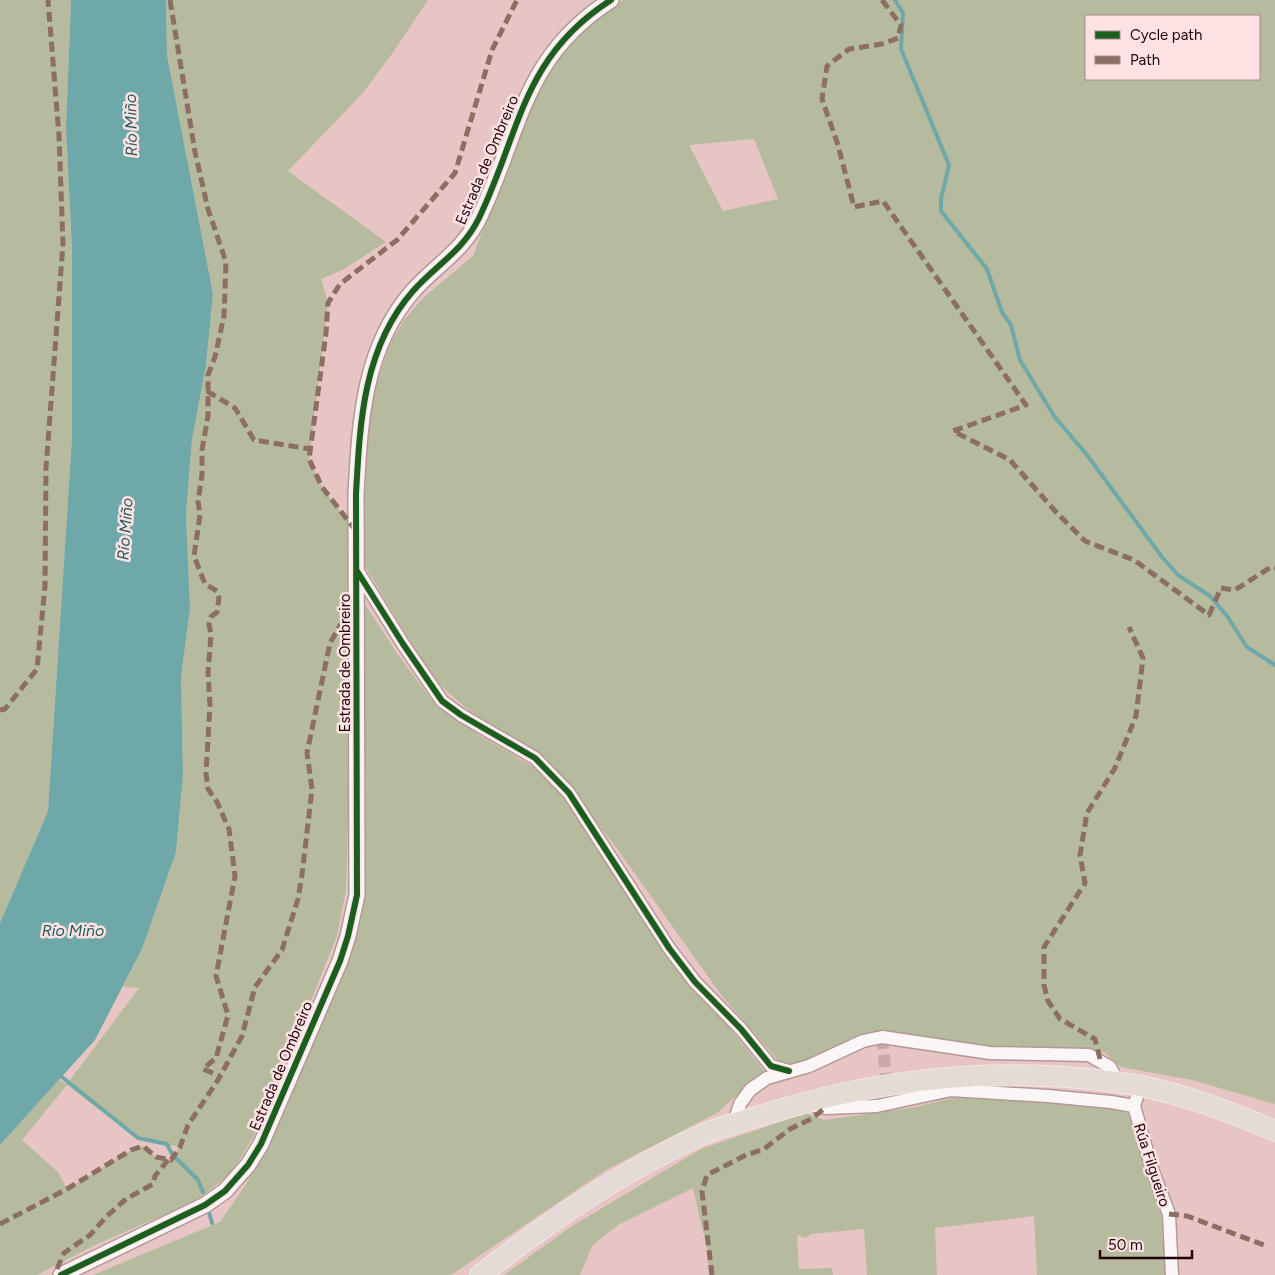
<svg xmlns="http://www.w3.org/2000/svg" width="1275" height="1275" viewBox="0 0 1275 1275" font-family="Figtree,sans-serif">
  <rect width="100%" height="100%" fill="#e7c5c5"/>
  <path fill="#b6bb9e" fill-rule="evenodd" d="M0,0H71L66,128L72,248V437L48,811L0,923Z
    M166,0H428L394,51L362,94L288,171L386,242L344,269L321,279L328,303L309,459L322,487L348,521L352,675L346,890L337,936L269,1105L257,1130L237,1164L226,1177L196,1201L95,1245L37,1275H0V1145L59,1080L67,1084L139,988L123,987L142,949L176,852L183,775L181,677L190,609L186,514L192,440L206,365L213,294L167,55ZM67,1085L139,1140L180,1147L170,1160L156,1157L143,1146L131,1150L67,1189L58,1172L22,1140Z
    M623,0H1275V1104L1192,1080L1121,1067L1104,1052L993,1049L896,1034L800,1064H781L722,996L618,850L558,772L466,708L432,678L363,563L367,436L374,391L390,344L404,320L422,299L473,256L516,143L547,68L598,16ZM1086,16H1259V79H1086ZM754,139L778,199L723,211L689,145Z
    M361,598L396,652L437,707L481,736L535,768L565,799L648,925L764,1071L717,1113L606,1170L451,1275H93L220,1222L248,1181L285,1111L346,963L359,918L365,882Z
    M969,1094L1127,1109L1163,1222L1165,1275H1037L1034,1216L935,1228L937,1275H867L864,1229L811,1234L806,1238L797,1235L799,1269L832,1268L833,1275H709L707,1248L693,1188L618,1225L592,1246L580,1275H504L572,1226L701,1149L806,1113L824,1120L911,1108Z"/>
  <path fill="#6fa8a9" d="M71,0H166L167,55L213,294L206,365L192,440L186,514L190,609L181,677L183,775L176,852L142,949L95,1040L0,1145V923L48,811L72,437V248L66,128Z"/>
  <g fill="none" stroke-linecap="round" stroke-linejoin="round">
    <path stroke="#6fa8a9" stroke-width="4" d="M895,0L903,13L901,49L949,165L941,199V211L987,269L1002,312L1011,325L1020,360L1054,416L1087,455L1162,557L1178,575L1210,596L1227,616L1247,647L1275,665
      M62,1077L138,1138L167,1144L172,1154
      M175,1157L198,1180L203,1192
      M209,1212L212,1223"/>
    <path stroke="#c9a8a9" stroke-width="12" stroke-dasharray="12 6" stroke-linecap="butt" d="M882,1037L889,1104"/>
    <g stroke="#b49797" stroke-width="15">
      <path id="minor" d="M357,570L403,644L442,701L461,715L535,758L569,793L669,948L695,982L741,1029L771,1066L789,1071
        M1140,1087L1134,1106L1153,1172L1169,1214L1172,1275
        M812,1105L825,1108L877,1106L951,1090L1048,1096L1111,1102L1134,1106
        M734,1123L740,1104L750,1090L767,1078L809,1066L863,1041L882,1037L990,1053L1089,1055L1110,1067L1118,1082"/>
    </g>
    <g stroke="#b49797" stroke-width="18">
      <path id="tertiary" d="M61,1275L205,1205L225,1191L248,1165L261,1144L340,961L348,936L357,895L356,494C360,422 363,348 413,291C436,265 463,251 479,218C521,131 521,58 611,0"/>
    </g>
    <g stroke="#f4e5e5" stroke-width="22">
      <path id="trunk" d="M480,1275C550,1221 623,1170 704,1134C726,1125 750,1119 773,1112C884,1078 1001,1067 1116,1082C1171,1089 1224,1109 1275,1131"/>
    </g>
    <use href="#minor" stroke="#fbf6f6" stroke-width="12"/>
    <use href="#tertiary" stroke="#fbf6f6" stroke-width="15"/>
    <use href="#trunk" stroke="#e4dbd4" stroke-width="20"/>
    <path stroke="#8d6e63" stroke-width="5" stroke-dasharray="10 5" stroke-linecap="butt" d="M170,0L195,152L208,209L226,262L224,316L215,357L208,375V416L202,450V475L198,501L200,515L194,556L205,584L217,591L219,598L217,612L211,617L209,624L211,635L208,673L210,705L206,773L208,789L217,802L229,829L235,876L216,976L228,1015L216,1058L203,1069L220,1076
      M882,0L901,25L898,38L882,44L849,49L827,66L822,99L838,145L854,207L883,201L1026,405L953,431L1010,460L1056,512L1085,541L1134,560L1209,615L1221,588L1235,590L1271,567L1275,568
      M207,391L235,408L254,440L310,449
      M356,531L322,487L309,459L326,333L328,303L340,284L397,240L455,173L492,50L517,0
      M0,710L5,709L37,669L45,586L46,468L63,244L59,136L48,0
      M1100,1059L1095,1039L1060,1019L1048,1001L1044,985V947L1085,883L1080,855L1087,813L1115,768L1136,716L1143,658L1129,627
      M1169,1214L1187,1216L1264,1245
      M0,1224L67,1189L131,1150L143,1146L156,1157L171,1160L180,1147L188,1125L218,1080L242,1036L255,987L282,950L298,899L302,875L312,789L307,753L330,643L354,601
      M57,1269L64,1253L90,1235L107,1216L126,1199L153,1184L155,1176L168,1160
      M712,1275L702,1191L707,1175L744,1156L764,1149L790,1129L811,1119L825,1108"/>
    <g stroke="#fce2e3" stroke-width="9">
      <path id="cycleway" d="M357,571L403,644L442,701L461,715L535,758L569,793L669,948L695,982L741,1029L771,1066L789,1071
        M61,1275L205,1205L225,1191L248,1165L261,1144L340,961L348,936L357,895L356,494C360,422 363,348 413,291C436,265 463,251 479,218C521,131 521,58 611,0"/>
    </g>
    <use href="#cycleway" stroke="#1b5e20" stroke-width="6"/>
  </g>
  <g text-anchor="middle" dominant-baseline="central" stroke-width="5" stroke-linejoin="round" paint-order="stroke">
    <g font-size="15" fill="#1f0508" stroke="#fce2e3">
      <text transform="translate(487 160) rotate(-67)">Estrada de Ombreiro</text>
      <text transform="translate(345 663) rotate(-90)">Estrada de Ombreiro</text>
      <text transform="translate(281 1066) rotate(-67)">Estrada de Ombreiro</text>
      <text transform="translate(1152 1165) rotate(72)">Rúa Filgueiro</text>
    </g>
    <g font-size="16" font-style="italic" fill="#255a5b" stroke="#fce2e3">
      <text transform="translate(131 125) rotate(-91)">Río Miño</text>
      <text transform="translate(125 529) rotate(-86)">Río Miño</text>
      <text x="73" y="930">Río Miño</text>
    </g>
  </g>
  <rect x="1085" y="15" width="175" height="65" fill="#fce2e3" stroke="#a48a8b"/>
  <rect x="1095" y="31" width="25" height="8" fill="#1b5e20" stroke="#a48a8b"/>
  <text x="1130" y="40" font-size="15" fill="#1f0508">Cycle path</text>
  <rect x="1095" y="56" width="25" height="8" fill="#8d6e63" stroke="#a48a8b"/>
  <text x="1130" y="65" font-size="15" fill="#1f0508">Path</text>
  <path d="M1100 1250v8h92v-8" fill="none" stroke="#1f0508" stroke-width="2.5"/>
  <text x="1108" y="1250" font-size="15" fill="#1f0508" stroke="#fce2e3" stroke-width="4" paint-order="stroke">50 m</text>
</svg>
